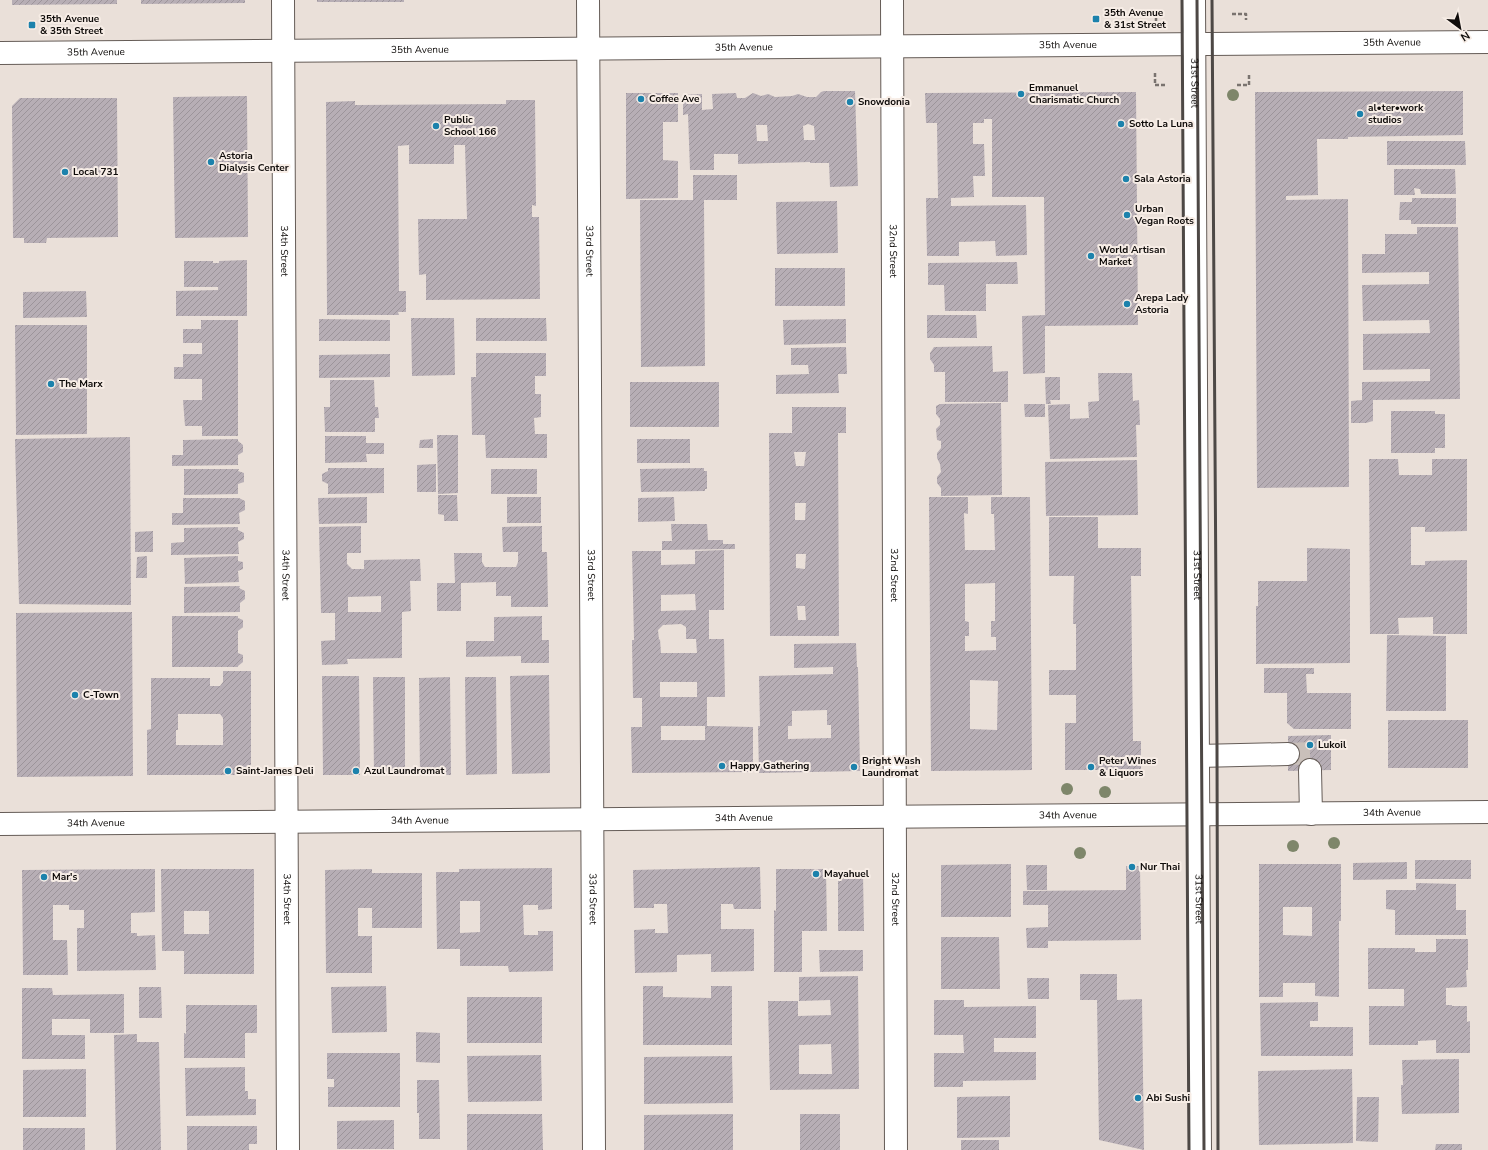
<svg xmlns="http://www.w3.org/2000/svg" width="1488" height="1150" viewBox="0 0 1488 1150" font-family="'Nunito Sans',sans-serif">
  <defs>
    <pattern id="building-hatch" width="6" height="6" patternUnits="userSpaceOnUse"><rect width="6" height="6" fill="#b7aeb5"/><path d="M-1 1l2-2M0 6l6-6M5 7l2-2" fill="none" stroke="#9c949a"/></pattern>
  </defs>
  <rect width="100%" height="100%" fill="#eae0d9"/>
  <path fill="url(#building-hatch)" fill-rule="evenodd" d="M12,0H117V4L12,5Z
    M141,0H245V3L141,4Z
    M317,0H404V2H317Z
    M824,91H855L858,186L830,187L829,163H810V162L738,164V154H714V170H690L688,114L683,115V95L702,94V110L713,109L712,94L736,93L737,98H745L753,93L761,96L768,94L775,97L792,96L798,94L807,97H816L821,92ZM808,124L814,126L815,140H804L803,126ZM756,125H767L768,141H757Z
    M1463,91V135L1348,137V139H1317L1318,195L1286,196V200L1348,199L1349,487L1257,488L1255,92Z
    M1136,92L1138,325L1045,326V373L1023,374L1022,316L1045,315L1044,197H992V119H984V115V123H973V144H984L985,176H973L974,197L951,198V206L1026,205L1027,255L996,256L995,241L959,242V256H927L926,198H938L937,123H926L925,93Z
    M626,93H678V122H663V160L678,161V198L626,199Z
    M247,96L248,237L175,238L173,97Z
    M20,98H117L118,237L47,238L46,243H24V238H13L12,106Z
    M506,100H535L536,206L532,205V217H539L540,299L426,300V274L419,275L418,219H467L465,145H454V164H409V145L398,146L399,291H406V312H398L399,315H327L326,102L355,101V105L506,104Z
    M1387,141H1465L1466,165H1387Z
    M1394,169H1455L1456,194H1421L1420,189L1414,188L1415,195H1394Z
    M693,175H737V200H704L705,366L641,367L640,200H693Z
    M1412,198H1456V224H1411V220H1399L1400,202H1412Z
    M837,201L838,253L777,254L776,202Z
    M1417,227H1458L1460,399L1373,400V421L1366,423H1351V401L1362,400V382L1430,381V369L1363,370V334L1430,333L1429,320L1363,321L1362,285L1429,284V272L1362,273V254H1385V234H1417Z
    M247,260V316H176V291L218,290V287H184V261H213V263H219V261Z
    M1017,262L1018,284H986V311H945L944,285H928V263Z
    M775,268H845V306H775Z
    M86,291L87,317L23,318V292Z
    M927,315H976L977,338H927Z
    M411,318H454L455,375L412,376Z
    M476,318H546L547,341H476Z
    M319,319L390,320V341H319Z
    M846,319V343L784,345L783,320Z
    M201,320H238V436H202V426H185L183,400H202V379H174V367H183V354H202V343H183V329H201Z
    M15,325H87V434L16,435Z
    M992,346L993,372L1008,371V402H945V372H934V365L930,359V353L934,347Z
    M846,347L847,374H838L839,393L776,394V375L809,374L808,365H791V348Z
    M476,353H546V376H535V394H541V417L534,418L535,434H547V458H486L485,435H472L471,377H476Z
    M390,354V377L319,378V355Z
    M1098,373H1132L1133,401L1139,400L1140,425H1136L1137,457L1050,459L1048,405L1070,404V419L1089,418L1088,402L1099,401Z
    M1045,377H1060V400H1050L1051,404H1046Z
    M330,380H374L375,407H378L379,418H375V432H325L324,407H330Z
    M630,382H719V427H630Z
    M1001,403L1002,495L941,496V488L937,483V477L941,472L940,464L937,458V453L941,448V441L937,440L936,429L940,425V419L936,414V406L940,404Z
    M1024,404H1045V417H1025Z
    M792,407H846V433H838L839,636H770L769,433H792ZM794,452H806L804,466H796ZM795,503H806L805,520H795ZM796,554H806L805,569L796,568ZM797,606H805L806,620H798Z
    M1391,411H1435V414H1445V448H1435V453H1391Z
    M437,435H458V493L438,494Z
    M325,436H366V443H384V454H366L367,462L325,463Z
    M130,437L131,605L19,604L15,439Z
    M238,439V441L243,445V452L238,455V465L172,466V455H183V440Z
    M433,439V448H419L420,440Z
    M637,439H690V463H637Z
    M1369,459H1398L1399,475H1432V459H1467V531L1425,532V527H1411V565H1425V561L1467,560V634H1433V617L1398,618L1399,634H1370Z
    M1137,460L1138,515L1046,516L1045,462Z
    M436,464V492H417V465Z
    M328,468H384V493L328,494V484L322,481V474L328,471Z
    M704,468V471H707V489H705V491L641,492L640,469Z
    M184,469H239L238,471L244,473V482L238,484V494L184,495Z
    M491,469H537V494H491Z
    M438,495H457L458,521H444V515L438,514Z
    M367,497V523L319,524L318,498Z
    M507,497H541V523H507Z
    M674,497L675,521L638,522V498Z
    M929,497H968V514L964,513L965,550H995L994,514H991V497H1030L1032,770L931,771ZM995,583V621H991V637H996V650L965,651V636H969V622L965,621V584ZM970,680L998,681L997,730L970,729Z
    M183,498H239L245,501V510L239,513L240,524L172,525V513H183Z
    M1049,517H1098V548H1141V576H1131L1133,741H1141V770H1065V723H1076V695H1049V670H1076V624H1073L1074,576H1049Z
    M671,524H707L708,540H723V544H735V549L662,550V541H672Z
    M361,526V553H347V564L352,569H364V560L420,559L421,581H410L411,611L402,612V658L347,659L348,664L322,665L321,641L335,640V613H321L319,527ZM381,596V612H348V597Z
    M542,526V552H547L548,607H511V596H496V582L461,583V611H437V583H455L454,553H482V562L485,567H516L518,562V552H503L502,527Z
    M238,527V530L244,533V539L238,542L239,554L171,555V543L184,542V528Z
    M153,531V552H135V532Z
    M1307,548L1350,549V663L1256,664V606H1258V581H1307Z
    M724,550V610H709V639H724L725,697H707V726L753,727V772L632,773L631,727H642V698H633L632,640H634L632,551H661V565L695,564V551ZM695,594L696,610L661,611V595ZM681,624L686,627V639H696L697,653H661L660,639L659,640L658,630L663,625ZM660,682H697V697H660ZM661,726H705V740H661Z
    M147,556V578H136L137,557Z
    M238,556V561L243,562V569L238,571L239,582L185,584L184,558Z
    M240,586L239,588L245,591V599L240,603V612L184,613V587Z
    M132,612L133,776L17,777L16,613Z
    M172,616H238V618L243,620V627L238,631V653L243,655V662L238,666V667H172Z
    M542,616V640H549V663H521V656L466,657V641H494V617Z
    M1387,635L1446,636V711H1386Z
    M856,643L857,667H858L860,771L759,773L758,726H760L759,676L833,674V667L794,668V644ZM827,710V725H831V738L788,739V726H792V711Z
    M1264,668H1314V674H1306L1307,693H1351V729H1294L1287,723V693H1264Z
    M223,671H251V775H147V730L151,729V678H210V686H220L223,682ZM178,714H220L223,718V745H176V730H178Z
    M549,675L550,773L512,774L510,676Z
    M322,676H359L360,775H323Z
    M373,677H405V775H374Z
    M450,677L451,775H420L419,678Z
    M465,677H496L497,774L466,775Z
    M1388,720H1468V768H1388Z
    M1331,735V770L1288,771V736Z
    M1415,860H1471V879H1415Z
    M1407,862V879L1353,880V863Z
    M1011,864V917H941V865Z
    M1259,864H1341V921H1339V997L1315,996V983H1283V997H1259ZM1283,907H1312V936L1283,935Z
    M1026,865H1047V890H1027Z
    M1126,866H1140L1141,940L1048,941V948H1027L1026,928L1048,927V905H1023V891L1126,890Z
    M760,867L761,909H734L733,904H721V929H754V971L711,972V954L677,955V972L635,973L634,930L655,929V933H668L667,904H654V908H634L633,870Z
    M552,868V909L538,910V905H523L524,935H538V931H553V971L509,972L508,966H460V949H437L436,872H459V869ZM460,901H480V932L460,933Z
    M155,869V912L131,913V933H137V936L155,935L156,970L77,971V928H84V910H69V905H53V940H67L68,975H23L22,870Z
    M161,869H254V974H184V951H162ZM184,911H209V934H184Z
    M372,869V873H422V928H372V908H358V936H372V973H326L325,870Z
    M776,869H826L827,931H802V972H774V910L776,911Z
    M838,874H863L864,931H838Z
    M1416,883L1456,884V910H1466V935H1395V910L1386,909V890H1416Z
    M941,937H999L1000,989H941Z
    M1436,939H1468V970H1466L1467,987L1446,988V1005H1452V1006H1467V1022L1470,1021V1053H1436V1040L1418,1041V1045H1369V1006H1404V989H1368V948H1415V952H1436Z
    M819,950H863V971L820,972Z
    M1080,974H1117V1000L1142,999L1144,1150L1099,1140L1097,1000H1080Z
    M858,976L859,1089L770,1090L768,1001H798V1016L831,1015L830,1000L799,1001V977ZM831,1044L832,1074H799V1045Z
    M1027,978H1049V999H1028Z
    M386,986L387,1032L332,1033L331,987Z
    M643,986H663V997L711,998V986H732V1045H643Z
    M139,987H161L162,1018H139Z
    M22,988H52L53,995L124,994V1033H90V1019H52V1035H85V1059H22Z
    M467,997H542V1043H467Z
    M934,1000H964V1007L1036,1006V1038H994V1052H1036V1080L963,1081V1087H934V1053H964L963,1035H934Z
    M1318,1002V1021H1310V1027H1353V1056H1261L1260,1003Z
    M186,1005H257V1033H245V1058H184V1033L186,1034Z
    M416,1032L440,1033V1063L416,1062Z
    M137,1034V1042H159L161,1150H116L114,1035Z
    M327,1053H400V1107H328V1087H334V1079H327Z
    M541,1055L542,1101L468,1102L467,1056Z
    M732,1056L733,1103L644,1104V1057Z
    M1459,1059V1113L1402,1114L1401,1089V1085H1403L1402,1060Z
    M245,1067V1091H248V1099H256V1115L186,1116L185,1068Z
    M86,1069V1117H23V1070Z
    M1352,1069L1353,1143L1259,1145L1258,1071Z
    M417,1080H439L440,1139H419V1113H417Z
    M1010,1096V1137L957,1138V1097Z
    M1357,1097H1379L1378,1142L1356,1141Z
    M467,1114H542L543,1150H467Z
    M733,1114V1150H644V1115Z
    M800,1114H840V1150H800Z
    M394,1120V1149H337V1121Z
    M187,1126H257V1144H249V1150H187Z
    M23,1128H85V1150H23Z
    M961,1140H999V1150H961Z
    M1436,1144H1462V1150H1435Z"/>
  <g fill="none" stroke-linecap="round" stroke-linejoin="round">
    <path stroke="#c9c0ba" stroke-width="22" stroke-dasharray="22 11" stroke-linecap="butt" d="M1288,754L1310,753V770"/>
    <g stroke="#655c57" stroke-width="24">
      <g id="minor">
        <path id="s1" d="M283,0L288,1150"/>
        <path id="s2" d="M892,0L896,1150"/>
        <path id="s3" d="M0,53L1488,42"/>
        <path d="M1198,756L1288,754"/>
        <path d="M1310,770L1311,814"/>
        <path id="s4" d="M0,824L1488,812"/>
      </g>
    </g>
    <g stroke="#655c57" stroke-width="24">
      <g id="major">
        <path id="s5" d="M588,0L594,1150"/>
        <path id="s6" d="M1194,0L1200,1150"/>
      </g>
    </g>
    <path stroke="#7a736f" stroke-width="2.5" stroke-dasharray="4 2" stroke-linecap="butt" d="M1232,14H1246V20
      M1156,21V14H1164
      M1155,73V85H1165
      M1237,85H1249V74"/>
    <use href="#minor" stroke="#fff" stroke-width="22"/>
    <use href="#major" stroke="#fff" stroke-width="22"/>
    <path stroke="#4d4845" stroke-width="3" d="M1182,0L1189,1150
      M1197,0L1204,1150
      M1212,0L1217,747L1218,1150"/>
  </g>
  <g fill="#7e866a">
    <circle cx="1233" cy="95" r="6"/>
    <circle cx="1067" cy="789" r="6"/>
    <circle cx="1105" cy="792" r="6"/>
    <circle cx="1334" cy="843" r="6"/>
    <circle cx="1293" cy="846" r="6"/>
    <circle cx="1080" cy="853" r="6"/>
  </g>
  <g fill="#1c82ac" stroke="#f7ede6" stroke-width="1.5">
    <rect x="1092" y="15" width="8" height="8" rx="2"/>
    <rect x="28" y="21" width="8" height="8" rx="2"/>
    <circle cx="1021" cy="94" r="4"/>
    <circle cx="641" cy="99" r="4"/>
    <circle cx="850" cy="102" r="4"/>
    <circle cx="1360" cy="114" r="4"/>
    <circle cx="1121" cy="124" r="4"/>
    <circle cx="436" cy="126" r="4"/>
    <circle cx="211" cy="162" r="4"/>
    <circle cx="65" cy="172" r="4"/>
    <circle cx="1126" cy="179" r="4"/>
    <circle cx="1127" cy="215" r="4"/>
    <circle cx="1091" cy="256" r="4"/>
    <circle cx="1127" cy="304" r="4"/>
    <circle cx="51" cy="384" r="4"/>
    <circle cx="75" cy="695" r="4"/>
    <circle cx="1310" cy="745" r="4"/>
    <circle cx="722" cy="766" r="4"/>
    <circle cx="854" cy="767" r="4"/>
    <circle cx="1091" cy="767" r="4"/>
    <circle cx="228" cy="771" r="4"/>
    <circle cx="356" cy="771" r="4"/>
    <circle cx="1132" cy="867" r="4"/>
    <circle cx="816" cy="874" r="4"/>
    <circle cx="44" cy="877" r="4"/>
    <circle cx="1138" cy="1098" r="4"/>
  </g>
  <g text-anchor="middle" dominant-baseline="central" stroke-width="4" stroke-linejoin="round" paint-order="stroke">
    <g font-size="10" font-weight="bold" fill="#0f0c0a" stroke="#f7ede6" text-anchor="start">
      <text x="1104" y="13">35th Avenue<tspan x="1104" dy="12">&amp; 31st Street</tspan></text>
      <text x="40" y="19">35th Avenue<tspan x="40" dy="12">&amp; 35th Street</tspan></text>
      <text x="1029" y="88">Emmanuel<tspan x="1029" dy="12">Charismatic Church</tspan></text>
      <text x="649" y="99">Coffee Ave</text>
      <text x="858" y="102">Snowdonia</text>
      <text x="1368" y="108">al•ter•work<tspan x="1368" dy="12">studios</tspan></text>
      <text x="444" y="120">Public<tspan x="444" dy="12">School 166</tspan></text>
      <text x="1129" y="124">Sotto La Luna</text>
      <text x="219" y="156">Astoria<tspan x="219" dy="12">Dialysis Center</tspan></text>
      <text x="73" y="172">Local 731</text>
      <text x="1134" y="179">Sala Astoria</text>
      <text x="1135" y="209">Urban<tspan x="1135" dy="12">Vegan Roots</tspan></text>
      <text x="1099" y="250">World Artisan<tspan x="1099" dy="12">Market</tspan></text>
      <text x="1135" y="298">Arepa Lady<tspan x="1135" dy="12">Astoria</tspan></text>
      <text x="59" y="384">The Marx</text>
      <text x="83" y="695">C-Town</text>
      <text x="1318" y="745">Lukoil</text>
      <text x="862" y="761">Bright Wash<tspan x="862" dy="12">Laundromat</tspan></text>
      <text x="1099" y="761">Peter Wines<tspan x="1099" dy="12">&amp; Liquors</tspan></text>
      <text x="730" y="766">Happy Gathering</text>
      <text x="236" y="771">Saint-James Deli</text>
      <text x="364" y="771">Azul Laundromat</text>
      <text x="1140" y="867">Nur Thai</text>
      <text x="824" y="874">Mayahuel</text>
      <text x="52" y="877">Mar's</text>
      <text x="1146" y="1098">Abi Sushi</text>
    </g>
    <g font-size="10" fill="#0f0c0a" stroke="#f7ede6">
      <text stroke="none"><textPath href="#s3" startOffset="1392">35th Avenue</textPath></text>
      <text stroke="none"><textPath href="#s3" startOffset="1068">35th Avenue</textPath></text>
      <text stroke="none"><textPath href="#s3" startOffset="744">35th Avenue</textPath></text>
      <text stroke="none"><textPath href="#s3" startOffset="420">35th Avenue</textPath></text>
      <text stroke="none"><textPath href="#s3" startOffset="96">35th Avenue</textPath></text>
      <text stroke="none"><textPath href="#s6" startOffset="83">31st Street</textPath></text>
      <text stroke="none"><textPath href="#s1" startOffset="251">34th Street</textPath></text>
      <text stroke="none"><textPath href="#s5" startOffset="251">33rd Street</textPath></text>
      <text stroke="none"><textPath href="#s2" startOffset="251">32nd Street</textPath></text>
      <text stroke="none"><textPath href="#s1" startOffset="575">34th Street</textPath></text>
      <text stroke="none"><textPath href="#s5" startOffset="575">33rd Street</textPath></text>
      <text stroke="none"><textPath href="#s2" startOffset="575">32nd Street</textPath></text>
      <text stroke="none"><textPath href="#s6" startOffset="575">31st Street</textPath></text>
      <text stroke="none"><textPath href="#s4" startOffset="1392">34th Avenue</textPath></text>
      <text stroke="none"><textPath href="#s4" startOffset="1068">34th Avenue</textPath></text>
      <text stroke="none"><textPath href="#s4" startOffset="744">34th Avenue</textPath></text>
      <text stroke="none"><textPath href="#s4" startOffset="420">34th Avenue</textPath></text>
      <text stroke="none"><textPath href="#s4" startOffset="96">34th Avenue</textPath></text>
      <text stroke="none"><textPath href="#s1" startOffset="899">34th Street</textPath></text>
      <text stroke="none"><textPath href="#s5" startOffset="899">33rd Street</textPath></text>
      <text stroke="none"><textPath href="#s2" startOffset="899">32nd Street</textPath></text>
      <text stroke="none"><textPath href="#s6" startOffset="899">31st Street</textPath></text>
    </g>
  </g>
  <g transform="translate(1460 28) rotate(148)" stroke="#f7ede6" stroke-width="3" paint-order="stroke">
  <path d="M0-3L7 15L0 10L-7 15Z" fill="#0f0c0a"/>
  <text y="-6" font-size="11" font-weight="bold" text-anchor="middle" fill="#0f0c0a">N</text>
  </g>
</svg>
